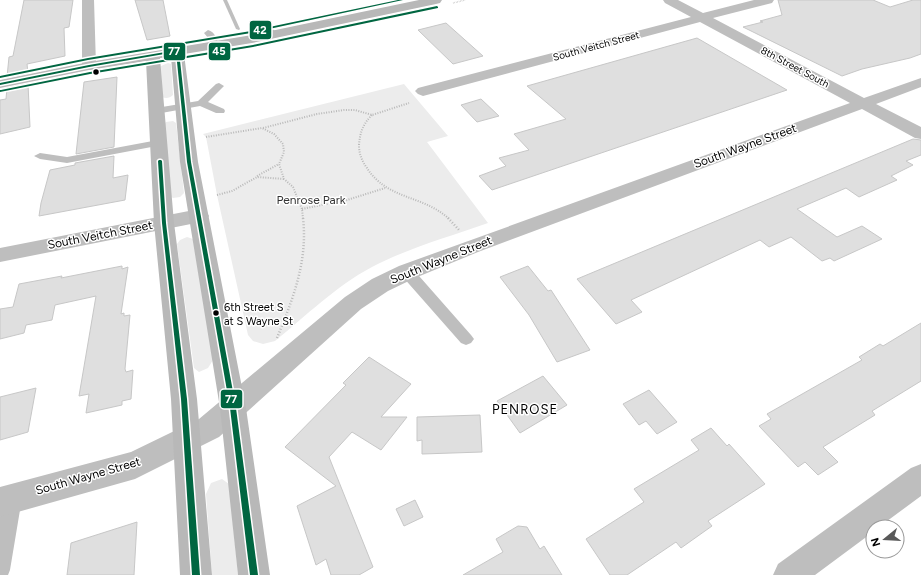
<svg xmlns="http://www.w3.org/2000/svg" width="921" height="575" viewBox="0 0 921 575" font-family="Figtree,sans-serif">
  <rect width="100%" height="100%" fill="#fff"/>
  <path fill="#ececec" d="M168,63L171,64L173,95C170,98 166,99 162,97L161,66Z
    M404,84L448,136L427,142L488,223C449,237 408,248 372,267C336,286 306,316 275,341L263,344L253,341L248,335L217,195L206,137L203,134Z
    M173,121L176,123L184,193L180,197L173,198L170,196L163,125L166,122Z
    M187,237L193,239L213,360L208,368L199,372L194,368L177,244L180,240Z
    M222,479L229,484L238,575H212L206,494L211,483Z"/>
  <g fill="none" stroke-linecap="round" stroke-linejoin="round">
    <path fill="#bfbfbf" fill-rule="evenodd" d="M223,0H227L240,29L239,30L236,29Z"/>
  </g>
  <path fill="#dfdfdf" stroke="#c7c7c7" d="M24,0H73L69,27L64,28L65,56L27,64L28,73L7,77L9,57L13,56Z
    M135,0H163L170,36L147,40Z
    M778,0H873L890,7L913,0H921V54L910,58L862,69L842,76L743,27L763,22L760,21L782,15Z
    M446,23L483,56L453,64L418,30Z
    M697,38L787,90L492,190L479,176L506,166L499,158L529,150L514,134L566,119L527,86Z
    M117,77L114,147L76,154L84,82Z
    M28,84L30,127L0,134V100L6,99L7,88Z
    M481,99L499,116L477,122L461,105Z
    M913,139L921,140V155L906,161L913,165L891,176L897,180L859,197L846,188L797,209L837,237L862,226L882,239L834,261L830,258L822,261L791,237L769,247L760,240L631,300L642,312L616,324L577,279Z
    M114,156L113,178L128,175L125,200L39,216L41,203L50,170L75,165V163Z
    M122,266V269L128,267L121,314L124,313V316L130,315L125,369L126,372L133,370L131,399L122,401V405L86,413L89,394L79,396L96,296L55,305L52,320L26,325L24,333L0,339V309L13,307L19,284L62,276L61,278Z
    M528,266L548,291L551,290L590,350L557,362L529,315L500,277Z
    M921,323V381L872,411L875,415L823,447L838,462L818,475L805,462L798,467L759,426L771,419L767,414L862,360L859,357L880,344L883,346Z
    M369,357L411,384L381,417H407L381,450L352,432L329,457L373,567L359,575H331L326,559L316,565L297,506L336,486L285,447L346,385L343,383Z
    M543,376L567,405L520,433L497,401Z
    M36,388L28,432L0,440V397Z
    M649,390L677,422L657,434L646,421L639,425L623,404Z
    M480,415L482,452L422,454V440L417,441V417Z
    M711,428L727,446L729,444L765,484L708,521L712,526L681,548L676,542L627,575H610L586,539L644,502L634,489L699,450L691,440Z
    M415,500L423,517L404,526L396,509Z
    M137,522L134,575H67L71,543Z
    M518,526L527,527L540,549L544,546L562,575H463L503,552L496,539Z"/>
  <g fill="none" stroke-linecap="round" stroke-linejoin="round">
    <path stroke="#b9b9b9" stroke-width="1.5" stroke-dasharray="0.5 1" stroke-linecap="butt" d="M453,3L465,0"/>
    <path stroke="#b9b9b9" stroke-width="2" stroke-dasharray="1 1.5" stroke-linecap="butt" d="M372,115C363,124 360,132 359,145C359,154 362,161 367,168C387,200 424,195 449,219
      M263,128L317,114L344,110H355L372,115L409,103
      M206,137L262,128L274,134L283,144L284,152L279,164L284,179L293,187L302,209L303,219
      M257,176L279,164
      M217,195L232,191L257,177L284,179
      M302,209L347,200L385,188"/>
    <path stroke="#b9b9b9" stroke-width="2.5" stroke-dasharray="1 2" stroke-linecap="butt" d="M448,218L460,231
      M277,338C293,299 308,261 303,218"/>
    <path fill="#bebebe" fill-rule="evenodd" d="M261,20H267L277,34L276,36H270L260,22Z
      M208,30C215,32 217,39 219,45L218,47L215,48L211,45L209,39L204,33Z
      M219,83L224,86L208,102L224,109L225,111L224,113H216L200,106L156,114L151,111L156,108L198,101L216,84Z
      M158,140L162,141L163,143L162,145L67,163L40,159L34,156L40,153L67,157Z
      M407,267L412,268L471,335L474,339L471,343L466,345L461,343L402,276L400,272L402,268Z
      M13,489L20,491L22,498L10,570L8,575H0V517L6,491Z"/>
    <path fill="#bebebe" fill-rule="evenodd" d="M82,0H94L96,66L94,69L89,70L84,69L82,66Z
      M663,0H678L703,13L754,0H774L772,3L713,18L864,98L921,78V87L876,104L921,127V139L915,138L862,109L478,252L415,278L388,291L361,309L219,437L135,479L0,517V487L131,452L199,419L345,297L372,279L399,266L850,103L700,22L423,96L418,94L415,91L418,88L691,17L665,3Z
      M199,209L206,211L209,216L206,221L0,262V248Z
      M921,464V496L879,527H873V532L815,575H773L778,564L911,468Z"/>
    <path fill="#b8b8b8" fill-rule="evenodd" d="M419,0H442L440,3L436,4L252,43L184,54L198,162L246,408L270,575H238L220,408L180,162L171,57L160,58L174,223L197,399L212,575H180L171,399L154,223L146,61L89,70L0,88V80L89,62L252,35Z"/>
    <g stroke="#fff" stroke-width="3">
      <path id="bus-1" d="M177,50L179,51L191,162L236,408L258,575H250L230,408L187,162L176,52L89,67L0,85V83L89,65Z
        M159,160H161L162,161L166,223L187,399L200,575H192L181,399L162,223L158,161Z"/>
    </g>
    <g stroke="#fff" stroke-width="3">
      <path id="bus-2" d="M437,6L438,7V8L253,47L90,74L0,92V90H1L90,72L253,45Z"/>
    </g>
    <g stroke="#fff" stroke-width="3">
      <path id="bus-3" d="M398,0H403L251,33L88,60L0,78V76L88,58L251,31Z"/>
    </g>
    <use href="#bus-1" fill="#006641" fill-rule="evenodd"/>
    <use href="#bus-2" fill="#006641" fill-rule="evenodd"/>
    <use href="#bus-3" fill="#006641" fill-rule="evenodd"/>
  </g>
  <g fill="#000" stroke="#fff" stroke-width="1.5">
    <circle cx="96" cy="72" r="3.5"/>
    <circle cx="216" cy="313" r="3.5"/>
  </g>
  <g text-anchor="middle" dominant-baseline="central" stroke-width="3" stroke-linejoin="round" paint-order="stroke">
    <g font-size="10" fill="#000" stroke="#fff">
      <text transform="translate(596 46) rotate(-15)">South Veitch Street</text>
      <text transform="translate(795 67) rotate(28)">8th Street South</text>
    </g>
    <g font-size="11" fill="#000" stroke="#fff" text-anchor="start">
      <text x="224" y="307">6th Street S<tspan x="224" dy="14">at S Wayne St</tspan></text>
    </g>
    <g font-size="12" fill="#000" stroke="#fff">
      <text transform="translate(745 146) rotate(-20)">South Wayne Street</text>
      <text transform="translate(100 235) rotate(-11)">South Veitch Street</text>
      <text transform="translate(441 260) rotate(-22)">South Wayne Street</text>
      <text transform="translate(88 476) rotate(-16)">South Wayne Street</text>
    </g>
    <g font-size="12" fill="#333" stroke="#fff">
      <text x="311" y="200">Penrose Park</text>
    </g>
    <g font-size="13" letter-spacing="1" fill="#000" stroke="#fff">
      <text x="525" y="409">PENROSE</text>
    </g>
  </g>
  <g stroke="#fff" stroke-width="1.5">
    <rect x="249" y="20" width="23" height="20" rx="4" fill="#006641"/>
    <rect x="163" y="42" width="23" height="19" rx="4" fill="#006641"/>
    <rect x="208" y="42" width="23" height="19" rx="4" fill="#006641"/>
    <rect x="220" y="389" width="23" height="20" rx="4" fill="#006641"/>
  </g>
  <g font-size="11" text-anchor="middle" font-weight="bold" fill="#fff">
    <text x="260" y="34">42</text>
    <text x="174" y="55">77</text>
    <text x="219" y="55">45</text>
    <text x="231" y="403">77</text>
  </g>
  <g transform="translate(885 539) rotate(252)"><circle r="19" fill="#ffffff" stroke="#999999"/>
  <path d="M0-3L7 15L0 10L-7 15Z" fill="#595959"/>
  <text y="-6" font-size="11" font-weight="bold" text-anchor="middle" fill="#000000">N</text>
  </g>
</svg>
